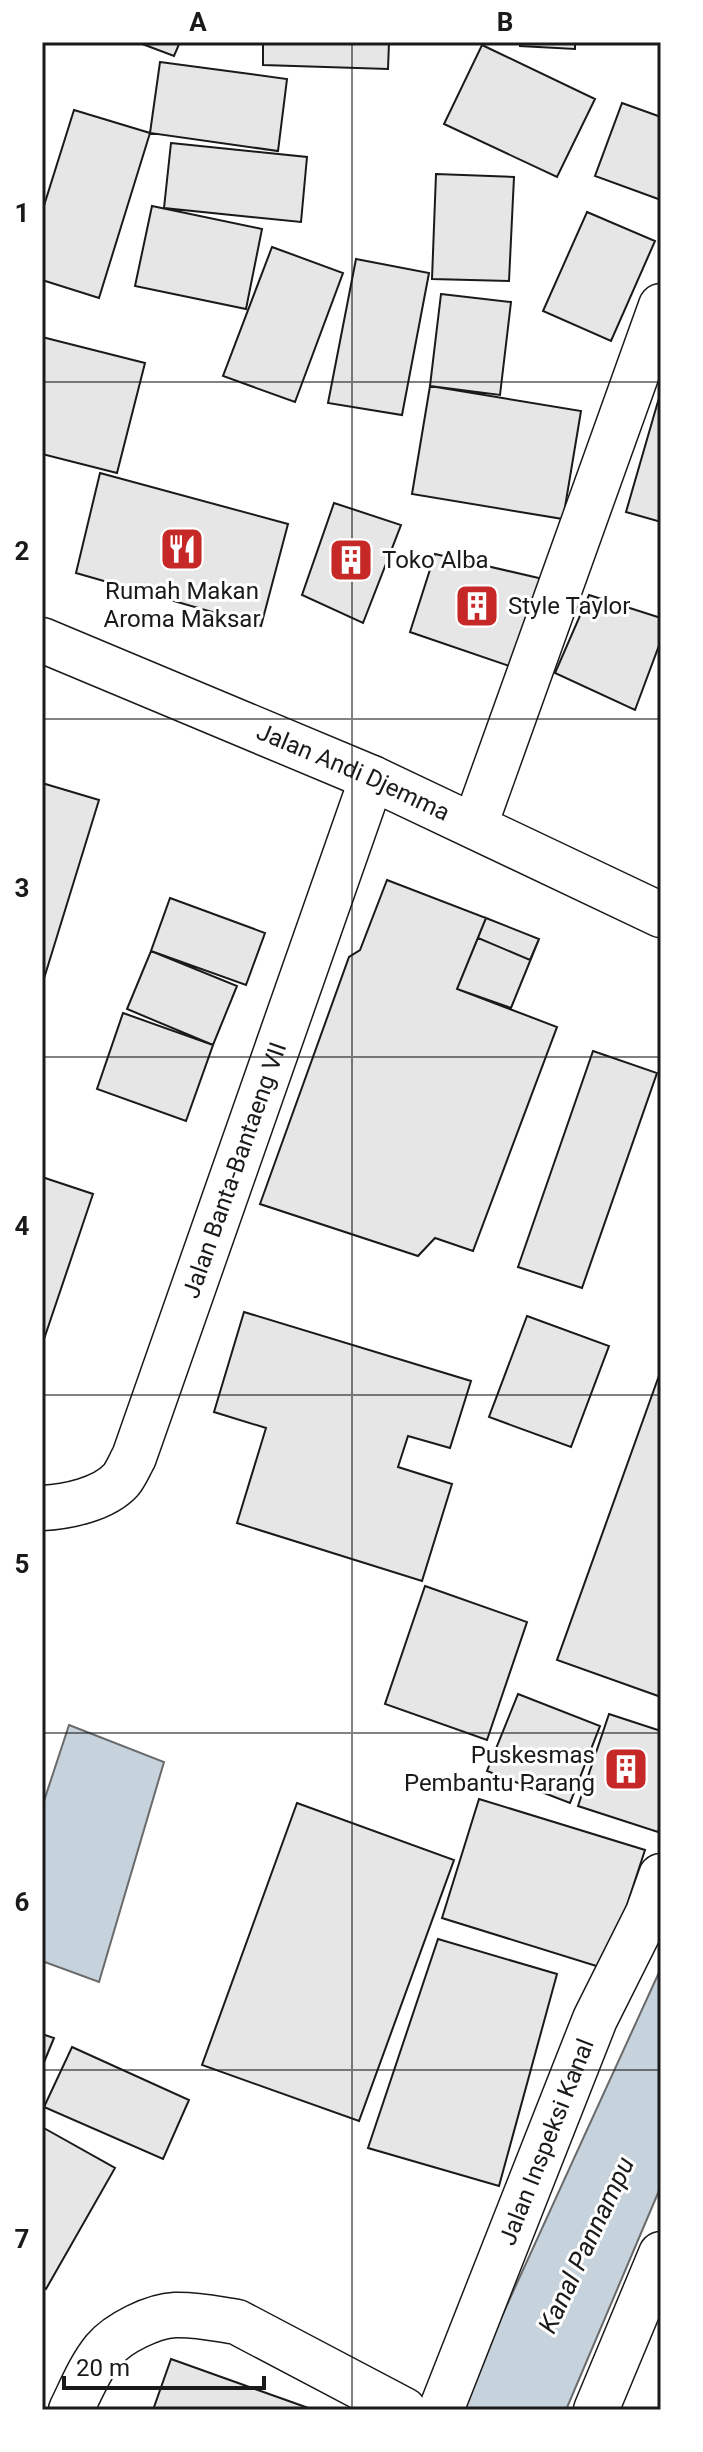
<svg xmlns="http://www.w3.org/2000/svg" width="703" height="2452" viewBox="0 0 703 2452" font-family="Roboto,sans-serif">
  <rect width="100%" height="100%" fill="#fff"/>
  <path fill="#c6d2dc" stroke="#6a6a6a" stroke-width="2" d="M69,1725L164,1762L99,1982L42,1961V1807Z
    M661,1968V2186L566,2410H459Z"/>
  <path fill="#e6e6e6" stroke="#1a1a1a" stroke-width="2" d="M137,42H180L174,56Z
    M263,42H389L388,69L263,65Z
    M520,42H575V49L520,46Z
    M482,45L595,99L557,177L444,124Z
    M160,62L287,79L278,151L150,133Z
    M622,103L661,117V200L595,176Z
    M74,110L150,133L99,298L42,280V212Z
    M171,143L307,157L301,222L164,208Z
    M436,174L514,177L509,281L432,279Z
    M152,206L262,229L246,309L135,286Z
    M587,212L655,241L611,341L543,311Z
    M272,247L343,273L295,402L223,376Z
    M356,259L429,273L402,415L328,403Z
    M441,294L511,302L500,395L430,386Z
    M42,337L145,363L117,473L42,454Z
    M430,386L581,411L563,519L412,494Z
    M661,391V522L626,512Z
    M100,473L288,524L261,626L76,573Z
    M334,503L401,525L363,623L302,595Z
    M435,554L543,579L515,668L410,632Z
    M589,595L661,618V640L635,710L555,673Z
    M42,783L99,800L42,985Z
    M387,880L486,918L457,989L557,1027L473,1251L435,1238L418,1256L260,1204L349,957L360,950Z
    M170,898L265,933L246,985L151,951Z
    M486,918L539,939L511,1008L457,989Z
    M486,918L539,939L530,960L478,938Z
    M151,951L237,986L213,1045L127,1009Z
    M123,1013L213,1045L186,1121L97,1089Z
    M593,1051L657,1073L582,1288L518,1267Z
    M42,1177L93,1194L42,1345Z
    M244,1312L471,1381L450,1448L408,1436L398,1467L452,1484L422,1581L237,1523L266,1428L214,1412Z
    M527,1316L609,1346L571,1447L489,1417Z
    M661,1370V1697L557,1660Z
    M425,1586L527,1622L487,1740L385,1704Z
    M518,1694L600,1726L570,1803L487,1771Z
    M609,1714L661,1731V1823L658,1832L578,1806Z
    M479,1799L645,1850L606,1969L442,1918Z
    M297,1803L454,1860L359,2121L202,2065Z
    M438,1939L557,1974L499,2186L368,2148Z
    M42,2034L54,2038L42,2067Z
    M72,2047L189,2100L163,2159L44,2107Z
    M42,2127L115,2168L46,2289L42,2287Z
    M171,2359L314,2410H153Z"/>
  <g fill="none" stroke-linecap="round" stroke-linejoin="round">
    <g stroke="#1a1a1a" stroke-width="47">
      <g id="street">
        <path d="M475,825L661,306"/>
        <path id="s1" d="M42,1508C67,1507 104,1499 121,1480C126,1474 130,1464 134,1457L372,778"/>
        <path d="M71,2410C81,2390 90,2367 104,2350C118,2333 153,2316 175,2315C196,2314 217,2319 237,2322L404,2410"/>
        <path id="s2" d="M441,2410L595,2019L648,1913L661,1876"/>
        <path d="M596,2410L661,2254"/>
      </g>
    </g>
    <g stroke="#1a1a1a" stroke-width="47">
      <g id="secondary">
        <path id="s3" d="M42,640L372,778L661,915"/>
      </g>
    </g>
    <use href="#street" stroke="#fff" stroke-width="44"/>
    <use href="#secondary" stroke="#fff" stroke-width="44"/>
  </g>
  <path fill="none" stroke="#1a1a1a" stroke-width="2" stroke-opacity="0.55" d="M352,42V2410M42,382H661M42,719H661M42,1057H661M42,1395H661M42,1733H661M42,2070H661"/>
  <defs>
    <g id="restaurant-square" transform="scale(2.3)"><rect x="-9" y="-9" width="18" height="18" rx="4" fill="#c62828" stroke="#fff"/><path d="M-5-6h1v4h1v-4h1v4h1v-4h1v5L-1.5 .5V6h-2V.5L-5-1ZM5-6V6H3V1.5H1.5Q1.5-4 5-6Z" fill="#fff"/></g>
    <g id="building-square" transform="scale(2.3)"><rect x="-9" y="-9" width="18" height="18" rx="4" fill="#c62828" stroke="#fff"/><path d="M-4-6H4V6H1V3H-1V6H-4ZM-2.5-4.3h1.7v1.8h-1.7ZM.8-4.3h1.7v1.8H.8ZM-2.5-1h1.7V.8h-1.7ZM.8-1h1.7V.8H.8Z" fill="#fff"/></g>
  </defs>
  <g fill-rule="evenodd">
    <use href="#restaurant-square" x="182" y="549"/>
    <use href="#building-square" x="351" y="560"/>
    <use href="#building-square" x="477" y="606"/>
    <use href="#building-square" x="626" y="1769"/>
  </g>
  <g text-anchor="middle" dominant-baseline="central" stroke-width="6" stroke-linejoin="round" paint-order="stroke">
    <g font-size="24" fill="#1a1a1a" stroke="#fff" text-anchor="start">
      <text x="382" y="560">Toko Alba</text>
      <text x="182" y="591" text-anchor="middle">Rumah Makan<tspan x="182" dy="28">Aroma Maksar</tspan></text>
      <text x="508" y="606">Style Taylor</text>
      <text x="595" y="1755" text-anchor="end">Puskesmas<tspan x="595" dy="28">Pembantu Parang</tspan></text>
    </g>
    <g font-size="24" fill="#1a1a1a" stroke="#fff">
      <text stroke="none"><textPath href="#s3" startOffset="338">Jalan Andi Djemma</textPath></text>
      <text stroke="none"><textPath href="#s1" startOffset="416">Jalan Banta-Bantaeng VII</textPath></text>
      <text stroke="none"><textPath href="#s2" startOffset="288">Jalan Inspeksi Kanal</textPath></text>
    </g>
    <g font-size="26" font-style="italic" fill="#1a1a1a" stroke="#fff">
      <text transform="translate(586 2245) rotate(-65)">Kanal Pannampu</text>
    </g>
  </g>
  <rect width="703" height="2452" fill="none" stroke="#ffffff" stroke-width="88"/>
  <path d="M64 2376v12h200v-12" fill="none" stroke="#1a1a1a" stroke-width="4"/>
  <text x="76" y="2376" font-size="24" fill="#1a1a1a" stroke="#ffffff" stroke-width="6" paint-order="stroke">20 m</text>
  <rect x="44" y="44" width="615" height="2364" fill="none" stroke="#1a1a1a" stroke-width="3"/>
  <g font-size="26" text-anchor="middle" font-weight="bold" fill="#1a1a1a">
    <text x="198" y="31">A</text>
    <text x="505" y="31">B</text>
    <text x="22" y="222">1</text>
    <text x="22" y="560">2</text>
    <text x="22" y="897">3</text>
    <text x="22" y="1235">4</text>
    <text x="22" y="1573">5</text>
    <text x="22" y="1911">6</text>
    <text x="22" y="2248">7</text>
  </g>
</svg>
